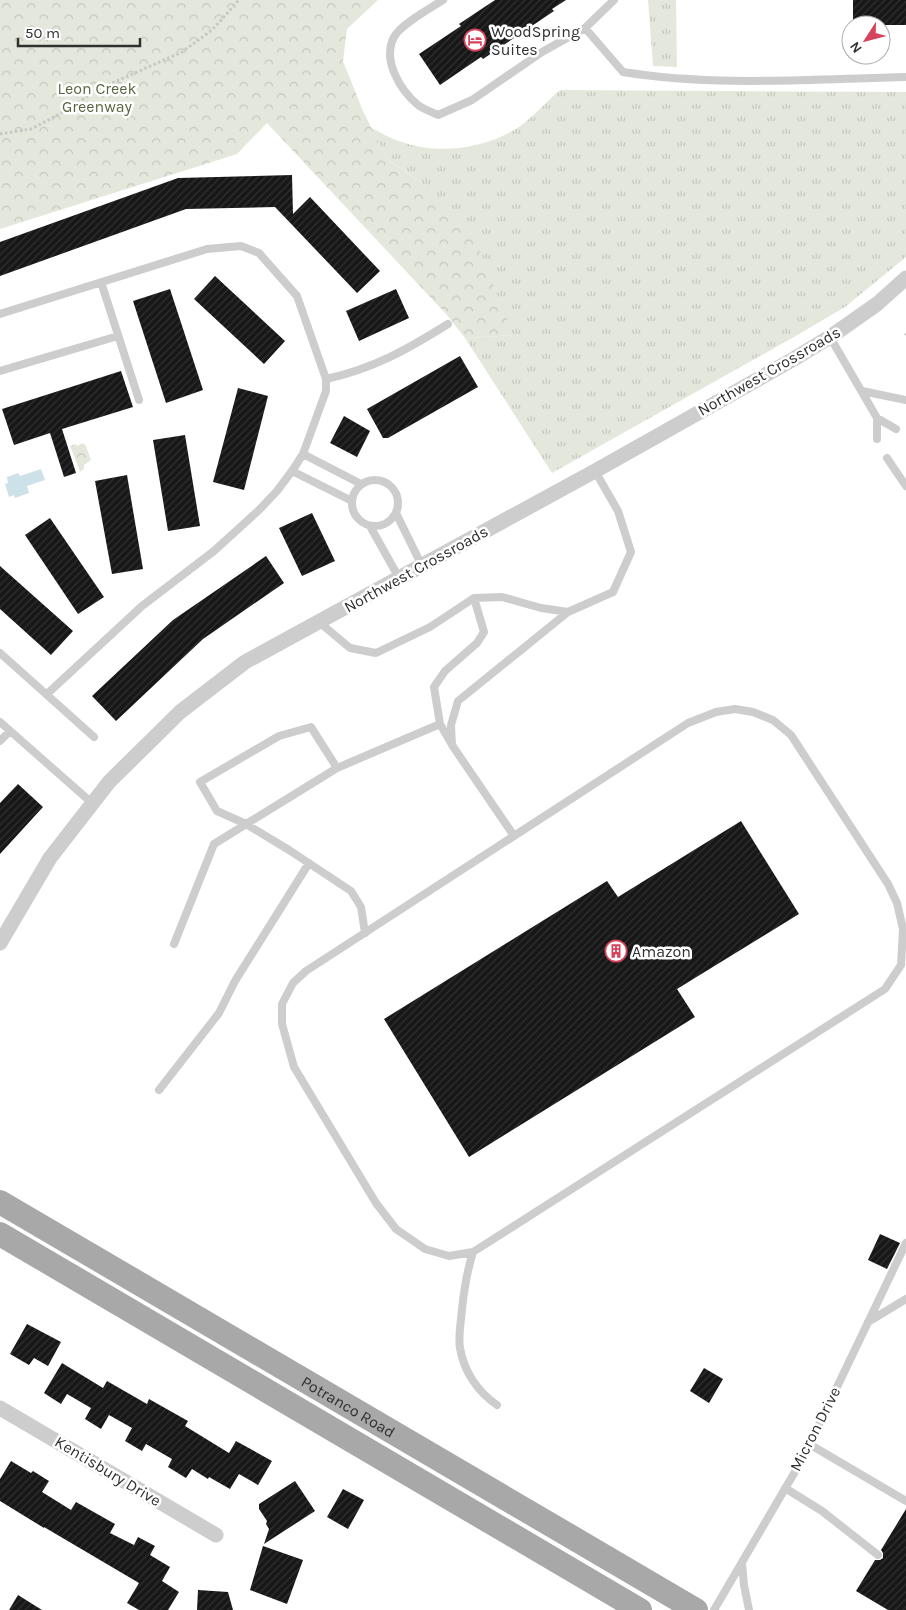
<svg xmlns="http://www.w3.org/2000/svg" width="906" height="1610" viewBox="0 0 906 1610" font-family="Karla,sans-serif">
  <defs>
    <pattern id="grass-tufts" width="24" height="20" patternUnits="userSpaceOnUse" patternTransform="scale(1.25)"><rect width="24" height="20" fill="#e4e8dc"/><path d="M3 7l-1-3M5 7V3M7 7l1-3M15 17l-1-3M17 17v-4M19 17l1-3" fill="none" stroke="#c4c7bd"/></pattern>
    <pattern id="forest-crowns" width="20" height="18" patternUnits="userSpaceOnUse" patternTransform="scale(1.25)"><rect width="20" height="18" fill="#e4e8dc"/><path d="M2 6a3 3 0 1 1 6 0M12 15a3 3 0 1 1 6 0" fill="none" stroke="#c4c7bd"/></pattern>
    <pattern id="building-hatch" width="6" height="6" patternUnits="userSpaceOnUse" patternTransform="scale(1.25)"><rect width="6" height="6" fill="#171717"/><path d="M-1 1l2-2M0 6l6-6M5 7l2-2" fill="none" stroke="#303030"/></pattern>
  </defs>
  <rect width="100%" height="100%" fill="#fff"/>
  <path fill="url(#grass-tufts)" d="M648,0H676L677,67L653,66Z
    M560,90L906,92V257L845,307L794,337L552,473L465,338L513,335L433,191L387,159L371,128C380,132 389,138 399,141C438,156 489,149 523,124C536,114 547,101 560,90Z"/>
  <path fill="url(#forest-crowns)" d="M0,0H378L347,29L343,61L363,111L387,159L433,191L479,248L513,335L465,338L447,315L267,123L237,154L0,229Z
    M83,443L86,446L91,460L84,465V469L80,472L70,446L76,444L77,446Z"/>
  <path fill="#cde1e9" d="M41,469L45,480L27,486L29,493L15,498L14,495L9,497L5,484L8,483L7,477L18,473L20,476Z"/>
  <path fill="url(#building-hatch)" d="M495,0H566L552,9L554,11L483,59L481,57L440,85L419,54L461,26L459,24Z
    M853,0H906V25H853Z
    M292,175L293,214L310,197L380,271L357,293L275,207L186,209L0,276V242L178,178Z
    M215,276L285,341L264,364L194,299Z
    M170,289L203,390L166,403L133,301Z
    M396,289L409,318L359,341L346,311Z
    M460,356L478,387L388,438H383L367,409Z
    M121,371L133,407L62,429L76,473L64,477L50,433L14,445L2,409Z
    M238,388L268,396L244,490L213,482Z
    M344,416L370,431L357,457L330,443Z
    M185,435L200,526L168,531L153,440Z
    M127,475L143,569L112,574L95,481Z
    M312,513L335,561L302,576L279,528Z
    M50,518L104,597L78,614L25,535Z
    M266,556L284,583L203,639L116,721L92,696L173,620Z
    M0,566L73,631L51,655L0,609Z
    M18,784L43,807L0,854V803Z
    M741,821L799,914L677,989L695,1017L469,1157L384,1019L607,881L618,897Z
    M880,1234L900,1243L887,1269L868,1260Z
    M27,1324L61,1342L48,1366L34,1358L29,1365L10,1354Z
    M62,1363L103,1388L107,1381L147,1404L149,1399L188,1421L185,1426L229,1453L236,1441L272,1461L258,1485L239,1474L230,1489L209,1477L208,1479L192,1469L186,1478L168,1467L172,1459L146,1444L142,1451L125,1441L132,1428L109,1415L101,1429L85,1419L91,1408L67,1394L61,1404L44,1393Z
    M704,1368L723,1379L709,1403L690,1391Z
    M11,1461L31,1473L33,1471L49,1481L42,1492L71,1510L76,1502L115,1524L110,1533L134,1545L138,1537L155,1546L150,1555L170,1567L162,1581L179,1592L168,1610H139L127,1603L139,1583L44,1527V1528L0,1501V1479Z
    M295,1481L315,1511L264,1544L269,1529L266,1524L267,1521L259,1509V1504Z
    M343,1489L364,1500L348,1529L327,1517Z
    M906,1509V1610H888L856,1591L875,1560H880L883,1558V1553L881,1550Z
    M263,1546L303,1560L287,1604L250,1590Z
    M198,1590L228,1592L233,1610H197Z
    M18,1595L42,1610H9Z"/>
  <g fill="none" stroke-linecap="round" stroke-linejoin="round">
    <path stroke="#c7c7c7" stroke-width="3" stroke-dasharray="2.5 2.5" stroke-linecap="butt" d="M0,134L31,129L56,116L101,88L182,52L212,30L239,0
      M905,335L906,334"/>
    <path stroke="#cdcdcd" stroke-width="8" d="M443,0C431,8 401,24 394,37C382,60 400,90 418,105C423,109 432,112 438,115L472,100L542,52L585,28L614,0
      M585,28L623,72C716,87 812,79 906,77
      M101,282L139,400
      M0,314L207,249L241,246L259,253L297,296L326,379V391L303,454L292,471L277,491L259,510L214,551L142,606L47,694
      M830,337L877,418V439
      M0,371L118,336
      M326,379C373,369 408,349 448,324
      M862,391L906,400
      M877,418L896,429
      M303,454L361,484
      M887,458L906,486
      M292,471L352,501
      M352 503a23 23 0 1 1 46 0a23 23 0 1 1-46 0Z
      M396,513L422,566
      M370,526L399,578
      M319,622L350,648L376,653L430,627L474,598L502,597L541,608L568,612L613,592L631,552L618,511L595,471
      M0,653L94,737
      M735,709L753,712L773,720L791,735L888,884L897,903L903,929L901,965L885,989L473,1252L449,1256L425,1249L396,1229L376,1203L294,1067L282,1024V1004L293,983L306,971L688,723L716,712Z
      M0,722L92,803
      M0,741L10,731
      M451,743L440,724L434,687L445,671L477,643L484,632L474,598
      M337,768L311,727L279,736L200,782L217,811L246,824L289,850L351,891L361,907L365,933
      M514,836L452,745L451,725L458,701L568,612
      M174,944L214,844L337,768L440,724
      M159,1090L219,1013L235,981L309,863
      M473,1252C467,1271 464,1290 462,1309C461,1322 458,1336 460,1348C464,1372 478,1392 497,1405
      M868,1322L906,1299
      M809,1444L906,1501
      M785,1488L822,1511L878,1555
      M742,1563L744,1585L749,1610
      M714,1610L803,1458L906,1243"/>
    <path stroke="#cdcdcd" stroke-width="15" d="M0,943L50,858L109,782L180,712L245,662L595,471L792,360L830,337L877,304L906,278
      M0,1408L216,1535"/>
    <g stroke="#a8a8a8" stroke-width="24">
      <path id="s1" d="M0,1202L696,1610"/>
      <path d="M0,1234L640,1610"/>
    </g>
  </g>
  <defs>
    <g id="hotel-ring" transform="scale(1.125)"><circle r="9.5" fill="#fff" stroke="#d6435c" stroke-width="1.5"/><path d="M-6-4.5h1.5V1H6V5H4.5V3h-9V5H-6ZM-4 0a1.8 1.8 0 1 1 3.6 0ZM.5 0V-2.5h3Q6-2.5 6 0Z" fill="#d6435c"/></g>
    <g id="building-ring" transform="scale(1.125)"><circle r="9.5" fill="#fff" stroke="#d6435c" stroke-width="1.5"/><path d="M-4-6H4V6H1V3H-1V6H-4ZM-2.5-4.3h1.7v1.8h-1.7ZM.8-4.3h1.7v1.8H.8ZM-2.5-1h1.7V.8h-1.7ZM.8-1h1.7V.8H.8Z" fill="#d6435c"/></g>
  </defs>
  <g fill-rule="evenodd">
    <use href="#hotel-ring" x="475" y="40"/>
    <use href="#building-ring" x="616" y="951"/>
  </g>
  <g text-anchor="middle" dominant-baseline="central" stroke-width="5" stroke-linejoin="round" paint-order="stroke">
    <g font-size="16" fill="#303030" stroke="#fff" text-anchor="start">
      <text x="491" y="31">WoodSpring<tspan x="491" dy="18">Suites</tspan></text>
      <text x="632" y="951">Amazon</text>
    </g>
    <g font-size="16" fill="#576841" stroke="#fff">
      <text x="97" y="88">Leon Creek<tspan x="97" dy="18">Greenway</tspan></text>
    </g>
    <g font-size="16" fill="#303030" stroke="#fff">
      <text transform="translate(769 371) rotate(-30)">Northwest Crossroads</text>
      <text transform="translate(416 569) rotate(-29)">Northwest Crossroads</text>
      <text stroke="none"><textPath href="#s1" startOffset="404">Potranco Road</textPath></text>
      <text transform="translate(815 1429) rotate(-63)">Micron Drive</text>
      <text transform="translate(108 1471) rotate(31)">Kentisbury Drive</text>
    </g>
  </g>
  <g transform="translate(866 40) rotate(234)"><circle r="24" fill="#ffffff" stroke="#acacac"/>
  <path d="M0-4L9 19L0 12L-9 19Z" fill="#d6435c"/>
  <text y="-8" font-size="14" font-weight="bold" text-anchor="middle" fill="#303030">N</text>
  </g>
  <path d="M18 38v8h122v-8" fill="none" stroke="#303030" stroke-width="2.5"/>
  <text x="25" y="38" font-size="15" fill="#303030" stroke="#ffffff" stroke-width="4" paint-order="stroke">50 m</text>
</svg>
